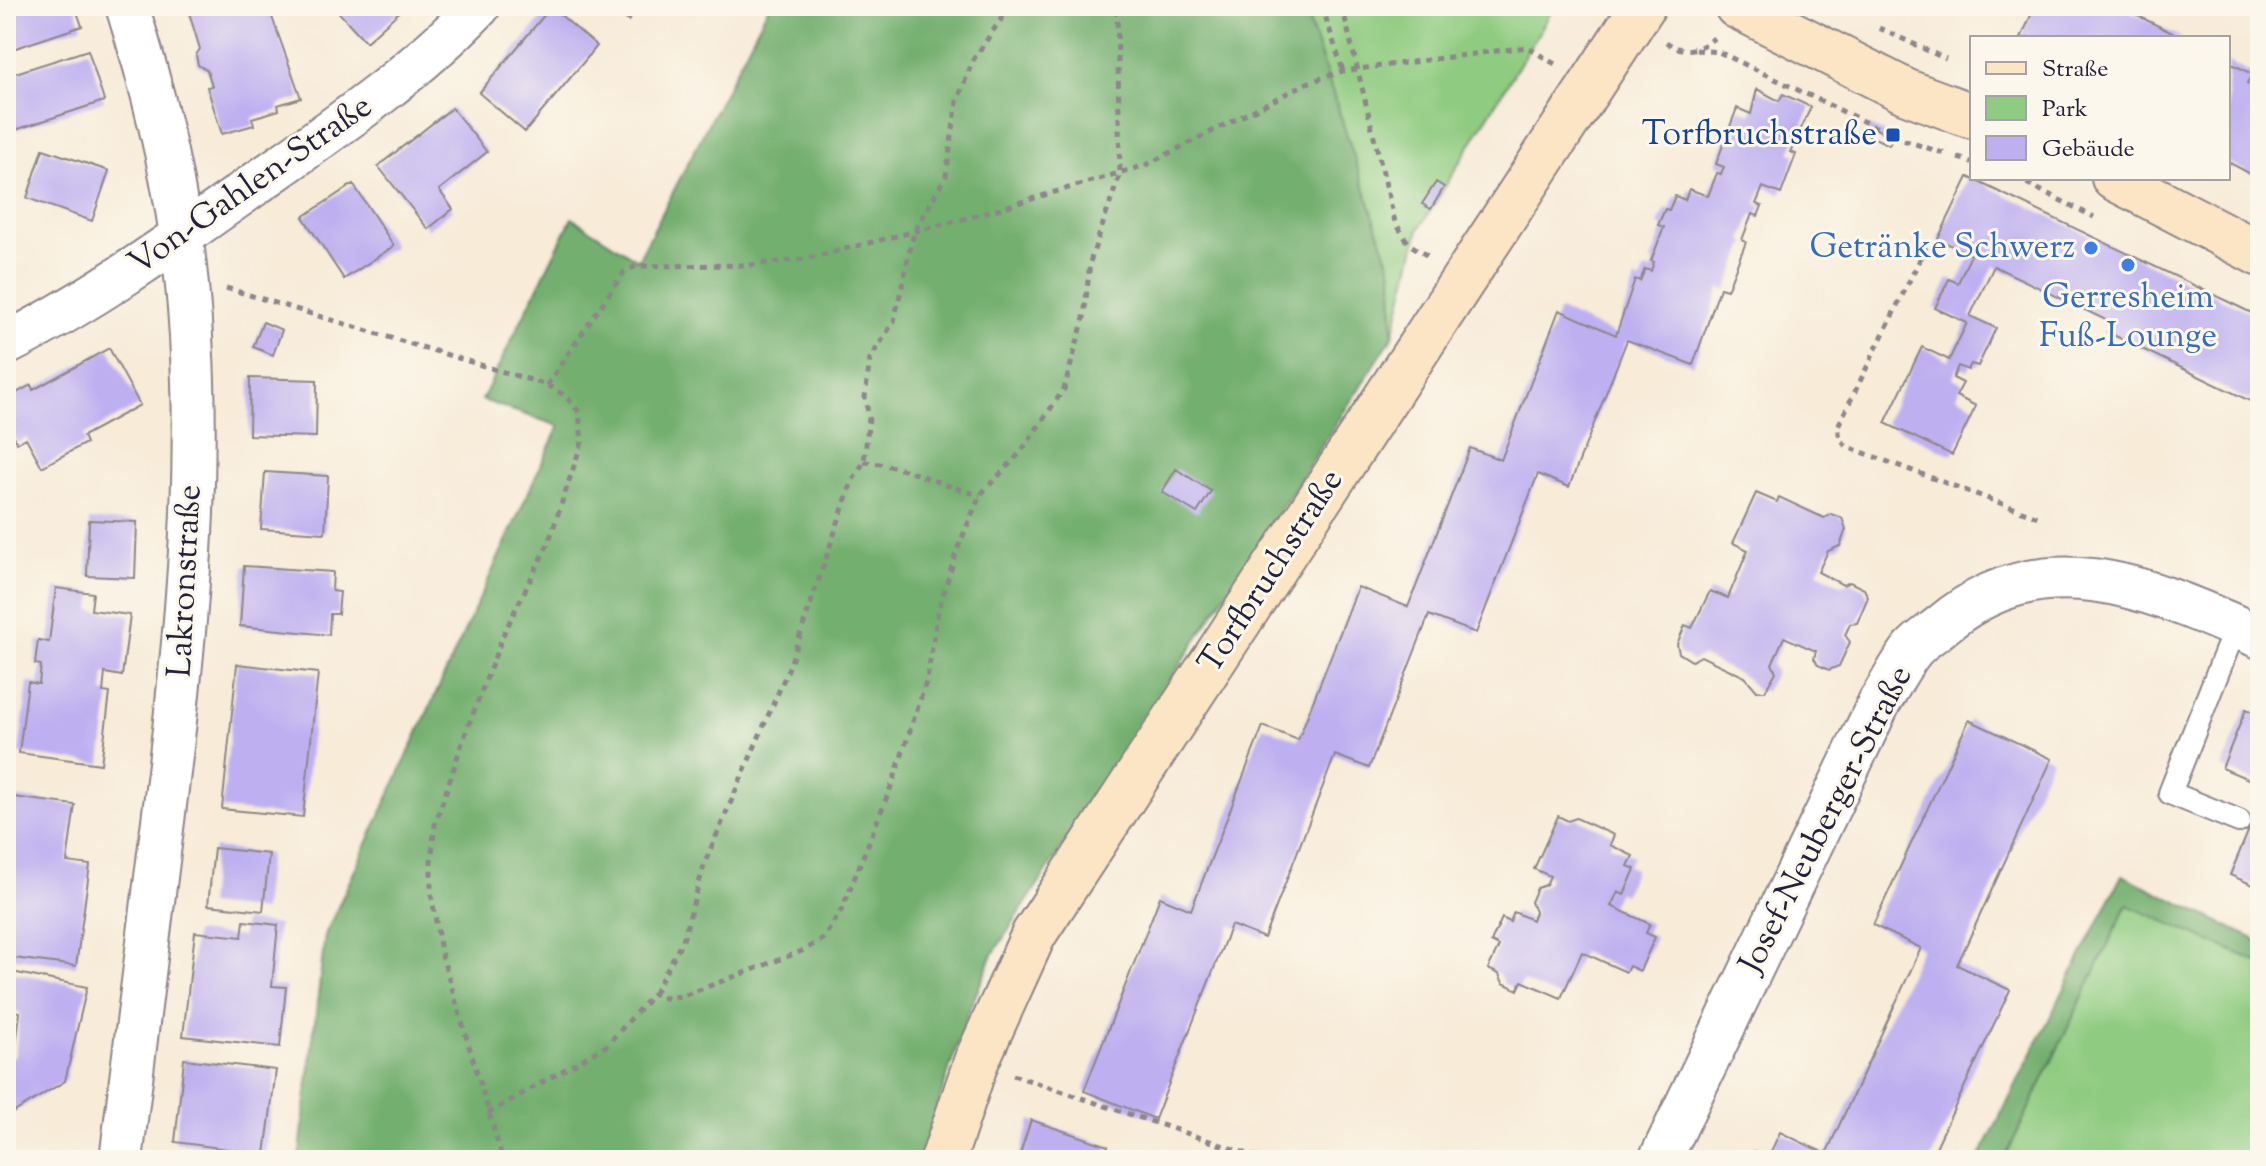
<svg xmlns="http://www.w3.org/2000/svg" width="2266" height="1166" viewBox="0 0 2266 1166" font-family="'Sorts Mill Goudy',serif">
  <rect width="100%" height="100%" fill="#fbf7ec"/>
  <filter id="ink" filterUnits="userSpaceOnUse"><feTurbulence type="fractalNoise" baseFrequency=".0125" numOctaves="2"/><feDisplacementMap in="SourceGraphic" scale="16" xChannelSelector="R" yChannelSelector="G"/><feConvolveMatrix kernelMatrix="1 2 1 2 8 2 1 2 1" color-interpolation-filters="sRGB"/></filter>
  <filter id="wash" filterUnits="userSpaceOnUse"><feTurbulence type="fractalNoise" baseFrequency=".006" numOctaves="4" result="noise"/><feDisplacementMap in="SourceGraphic" scale="32" xChannelSelector="R" yChannelSelector="G"/><feGaussianBlur stdDeviation="1.8" result="paint"/><feColorMatrix in="noise" values="0 0 0 0 0 0 0 0 0 0 0 0 0 0 0 0 0 1.4 0 .05"/><feComposite in="paint" operator="in"/></filter>
  <g filter="url(#wash)">
    <rect width="100%" height="100%" fill="#f8ebd8"/>
    <path fill="#8fcb80" stroke="#58765e" stroke-width="2" d="M1304,6H1555L1419,229L1393,336L1392,272Z
      M2127,904L2260,963V1160H2004Z"/>
    <path fill="#73af6e" stroke="#4a6854" stroke-width="2" d="M769,6H1304L1392,272L1393,336L993,954L968,1013L920,1160H299L325,935L559,426L482,400L572,218L638,260Z
      M2122,875L2260,942V963L2127,905L2004,1160H1978Z"/>
    <g id="blocks">
      <path fill="#beb0f0" d="M6,6H75L82,26L10,50L6,37Z
        M187,6H268L301,98L278,105L279,110L252,118L254,125L222,134L207,87L212,86L207,70L198,65L196,55L200,49Z
        M333,6H391L398,13L366,42Z
        M613,6H643L628,21Z
        M2035,6H2119L2182,38H2021Z
        M551,7L597,46L525,132L479,93Z
        M88,50L104,101L6,133V76Z
        M2228,62L2252,74L2247,83L2260,90V179L2228,162Z
        M1757,89L1779,101L1783,94L1811,107L1790,152L1796,154L1781,194L1763,187L1756,204L1762,206L1758,216L1752,214L1742,240L1746,242L1727,290L1720,288L1693,365L1627,340L1569,487L1538,474L1476,633L1429,615L1369,768L1335,755L1264,938L1231,925L1155,1119L1084,1091L1160,897L1191,910L1263,726L1298,740L1358,587L1408,607L1470,448L1501,460L1559,310L1616,335L1635,279L1640,281L1645,269L1651,271L1654,262L1651,261L1664,227L1658,225L1665,209L1669,210L1675,196L1685,200L1689,189L1708,196L1717,173L1721,174L1724,167L1716,164L1737,108L1751,114Z
        M452,108L487,152L439,190L453,209L428,229L378,166Z
        M1870,126L1893,137L1889,145L1866,134Z
        M43,149L109,171L92,221L27,198Z
        M1968,177L2260,317V386L2250,401L2107,332L2112,323L1994,266L1970,316L1996,328L1978,366L1971,364L1968,370L1958,366L1953,378L1963,383L1956,396L1976,406L1952,455L1885,423L1922,347L1949,360L1967,323L1935,308L1949,279L1958,283L1971,255L1938,239Z
        M1436,182L1444,187L1431,209L1422,204Z
        M353,184L394,246L344,279L303,217Z
        M263,322L282,330L273,355L253,347Z
        M109,348L140,405L83,436L86,443L42,467L26,438L17,443L6,424L15,419L6,399L31,385L33,390Z
        M250,378L317,380L316,437L249,435Z
        M1176,469L1211,491L1197,513L1162,492Z
        M265,472L328,476L325,533L261,529Z
        M1756,493L1777,502L1779,497L1824,518L1831,514L1842,518L1846,529L1840,546L1828,551L1818,572L1843,585L1850,582L1864,589L1868,597L1857,623L1850,624L1845,635L1850,642L1839,666L1829,670L1818,665L1814,658L1816,651L1784,637L1772,664L1776,672L1765,691H1757L1745,677L1701,656L1692,661L1679,653L1677,644L1685,625L1692,628L1710,591L1728,598L1748,550L1733,543Z
        M89,520L137,522L135,578L87,576Z
        M244,566L333,572L332,591L340,592L338,614H330L329,635L240,626Z
        M56,588L93,593L91,610L130,615L122,676L105,673L103,692L110,693L101,764L19,753L28,682L39,684L41,665L35,664L38,640L49,642Z
        M237,664L318,673L303,817L222,809Z
        M2246,709L2260,715V784L2222,768Z
        M1969,720L2052,759L1957,965L2010,990L1930,1160H1749L1754,1151L1768,1158L1780,1132L1826,1154L1921,948L1873,925Z
        M6,796L75,805L67,862L90,865L76,966L6,957Z
        M2260,803V888L2230,875Z
        M1558,816L1568,821L1576,818L1614,835L1610,845L1633,856L1628,866L1635,869L1624,895L1618,892L1611,906L1650,924L1646,933L1655,937L1640,971L1629,966L1626,972L1582,952L1561,998L1522,981L1518,990L1503,983L1499,974L1488,969L1499,946L1491,942L1502,918L1510,922L1514,912L1532,920L1535,912L1531,902L1537,888L1546,885L1550,876L1534,869Z
        M214,848L269,854L263,911L208,905Z
        M244,921L278,925L272,986L286,987L280,1047L183,1036L195,932L242,937Z
        M7,971L87,987L65,1081L6,1117V1061L15,1055L20,1012L6,1010Z
        M184,1059L276,1070L265,1154L175,1142Z
        M1031,1120L1108,1146L1104,1160H1018Z"/>
    </g>
  </g>
  <g filter="url(#ink)">
    <use href="#blocks" fill-opacity="0" stroke="#8d868a" stroke-width="2"/>
    <g fill="none" stroke-linecap="round" stroke-linejoin="round">
      <g stroke="#8d868a" stroke-width="26">
        <path id="service" d="M2236,626L2170,793L2239,821"/>
      </g>
      <g stroke="#8d868a" stroke-width="46">
        <path id="minor" d="M6,344C93,300 172,243 251,187C332,130 411,77 479,6
          M121,1160C134,1052 147,944 161,837C186,639 209,434 181,235C170,159 150,79 127,6
          M1660,1160L1880,701C1891,685 1900,664 1913,649C1920,641 1932,633 1941,626C2044,538 2152,590 2260,637"/>
      </g>
      <g stroke="#8d868a" stroke-width="48">
        <path id="secondary" d="M1737,6L1907,92L1972,116
          M2114,178L2260,254
          M943,1160L976,1062L1034,934L1643,6"/>
      </g>
      <path stroke="#8d868a" stroke-width="5" stroke-dasharray="6 6" stroke-linecap="butt" d="M1322,6L1343,71
        M1342,6L1395,222L1409,244L1431,258
        M1879,28L1946,59
        M1666,42C1683,54 1699,51 1714,38
        M1696,50L1719,52L1900,139L1949,155
        M1958,158L1972,162
        M2016,178L2094,217
        M1926,247L1838,426L1840,440L1848,447L2038,517
        M226,288L547,385L566,396L579,412L582,442L548,544L503,635L463,740L435,825L431,862V892L441,952L503,1160
        M547,385L624,272L636,266L750,265L805,259L964,219L1146,165L1307,83L1343,71L1527,47L1555,64
        M864,462C905,465 940,486 980,495
        M654,993L683,940L705,862L790,665L852,481L864,462L869,418L865,397L870,359L894,321L914,232L946,176L957,102L973,60L1010,6
        M1013,1075L1266,1160
        M488,1113L606,1046L654,993L664,998L683,996L802,951L823,939L843,907L894,779L927,679L938,611L957,550L980,495L1020,453L1064,389L1084,318L1090,262L1120,174L1117,6"/>
      <use href="#service" stroke="#fff" stroke-width="22"/>
      <use href="#minor" stroke="#fff" stroke-width="42"/>
      <use href="#secondary" stroke="#fce5c4" stroke-width="44"/>
    </g>
  </g>
  <rect fill="#1a4fb4" stroke="#fbf7ec" stroke-width="3" x="1885" y="127" width="16" height="16" rx="4"/>
  <g fill="#3f7fe0" stroke="#fbf7ec" stroke-width="3">
    <circle cx="2091" cy="248" r="8"/>
    <circle cx="2128" cy="265" r="8"/>
  </g>
  <g text-anchor="middle" dominant-baseline="central" stroke-width="6" stroke-linejoin="round" paint-order="stroke">
    <g font-size="34" fill="#164399" stroke="#fbf7ec" text-anchor="end">
      <text x="1877" y="135">Torfbruchstraße</text>
    </g>
    <g font-size="34" fill="#22223b" stroke="#fbf7ec">
      <text transform="translate(251 186) rotate(-35)">Von-Gahlen-Straße</text>
      <text transform="translate(1272 572) rotate(-57)">Torfbruchstraße</text>
      <text transform="translate(186 581) rotate(-87)">Lakronstraße</text>
      <text transform="translate(1827 820) rotate(-63)">Josef-Neuberger-Straße</text>
    </g>
    <g font-size="34" fill="#366cbe" stroke="#fbf7ec" text-anchor="end">
      <text x="2075" y="248">Getränke Schwerz</text>
      <text x="2128" y="298" text-anchor="middle">Gerresheim<tspan x="2128" dy="39">Fuß-Lounge</tspan></text>
    </g>
  </g>
  <rect width="2266" height="1166" fill="none" stroke="#fbf7ec" stroke-width="32"/>
  <rect x="1970" y="36" width="260" height="144" fill="#fbf7ec" stroke="#a4a2a5" stroke-width="2"/>
  <rect x="1986" y="62" width="40" height="12" fill="#fce5c4" stroke="#a4a2a5" stroke-width="2"/>
  <text x="2042" y="76" font-size="24" fill="#22223b">Straße</text>
  <rect x="1986" y="96" width="40" height="24" fill="#8fcb80" stroke="#a4a2a5" stroke-width="2"/>
  <text x="2042" y="116" font-size="24" fill="#22223b">Park</text>
  <rect x="1986" y="136" width="40" height="24" fill="#beb0f0" stroke="#a4a2a5" stroke-width="2"/>
  <text x="2042" y="156" font-size="24" fill="#22223b">Gebäude</text>
</svg>
